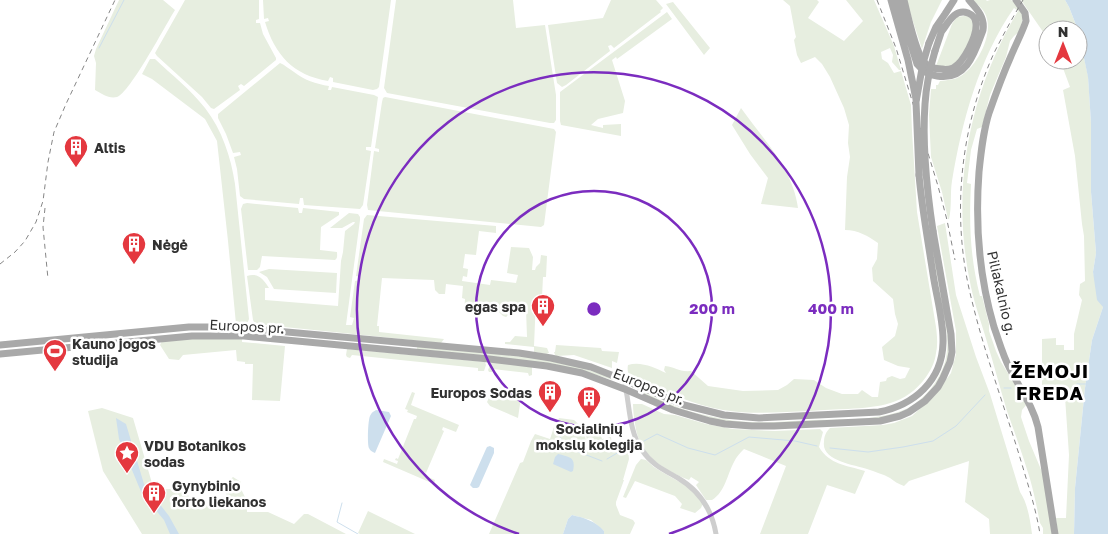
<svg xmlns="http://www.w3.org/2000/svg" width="1108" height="534" viewBox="0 0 1108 534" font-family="'Golos Text',sans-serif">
  <rect width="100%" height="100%" fill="#fff"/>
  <path fill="#e7eee0" d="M119,0H163L175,10C166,24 130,93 117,97C109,99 102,94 95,90L96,63L94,56L96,49Z
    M185,0H259V19L256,20V23H260L263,34L276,58V60L244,86L241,84L238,86L240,90L214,109L211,108L202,97L157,56L155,53Z
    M263,0H391L379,87L377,89L373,90L333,82V78L330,77L328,81C293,75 275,55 265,22L269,21L268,18L264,19Z
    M396,0H513L516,28L545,25L556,95V120L554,123H550L387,93L384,88Z
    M611,0H656L663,8L660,11L661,12L614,48L611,45L608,46L610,51L566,85L562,87L557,83L548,25L603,18Z
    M783,0H817L819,2L808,18L844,41L863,21L846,0H874L894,46L901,70H899L892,62L893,55L890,48L881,52L882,59L888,63L894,73L901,71L911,105L912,131L917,212L936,327C937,335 938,344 936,353C935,362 931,370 926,377C906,405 879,407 848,409C836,409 823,410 810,411C782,412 752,415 723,410C694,405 668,393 641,380C632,381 626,374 628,365C641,361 655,368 666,373L664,370L665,366C676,367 678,372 691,371L708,386L743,391L778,390L787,385L794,379L814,380L826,388L842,394H858L862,390L872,397H878L880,382L886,381L887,378L892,376L900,379L905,378L910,368L898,366L884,360L882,347L895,336L898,324L895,314L893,299L873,281L872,268L877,259L878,243C868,236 858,230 845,230L847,177L850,157L848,143L849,125L844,108L830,77L822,64L815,57L801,63L797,55L794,40L796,37L795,33L790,6Z
    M906,0H942L931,22L922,49Z
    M973,0H986L987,1L990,0H1011L1016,3L1021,11L1023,18L1019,32L1014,36L1010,41L1006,57L990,95L982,127L977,129L971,150L967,183L971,184C969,224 970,257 980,296H982L989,324V331L996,351L1001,362L1027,404L1022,410L1021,417L1029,441L1045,479L1053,534H1043V528L1040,523C1037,508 1034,493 1030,479C1023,456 1015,433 1007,411C1000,388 994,365 987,342C982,324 975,306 971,287C950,191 968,95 1018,11L1014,8C979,58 962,121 952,181C950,193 952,207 949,219H948L942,192L931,157L929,115L931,89H936V85H938L940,81C947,80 954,80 959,77C976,68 992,37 987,19C985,10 979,6 973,0Z
    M1021,0H1065L1069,7L1078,30H1048V39Z
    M673,2L710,48L704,55L666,4Z
    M667,12L672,19L617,59L616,57L612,60L625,101L623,113L598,119L591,125L603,128V125L621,124V136L561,125L560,121V92Z
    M964,15L969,17L973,22C973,26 973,31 972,34C969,44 959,64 949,66C945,67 940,66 936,66L952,24L957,17L964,16Z
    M1078,31L1088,76L1091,123V192L1096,253L1093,272L1103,307L1092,340L1085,388L1075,488L1074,534H1058L1056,518H1066L1069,455L1065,397L1064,396L1063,394H1049V396H1034V394H1042V339L1056,338V345H1064V350H1074V334L1082,300L1079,295L1080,284L1085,281L1084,236L1082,224L1075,156L1063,90L1070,87L1060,60H1078Z
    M150,59H155C172,75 191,90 205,108C222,130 231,157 235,184L249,319L247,324H236L228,241L217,141L205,119L152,79L142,74Z
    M280,63C285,65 289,69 294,72C304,80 316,84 329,86L328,90H331L332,87L374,95L378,97L371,147H366V150L371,151L363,205L360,209L304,205L303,198H300L299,204L244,199L240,196L237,169L234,157L241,155L240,152L233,153L226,134L218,118V114Z
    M385,97L554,129L556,132L544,225L541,227L368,210L367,205L374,151L379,152V149L375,148L382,102L383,98Z
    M741,108C763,139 793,169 798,208L761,204L768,178L750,154L732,125Z
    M247,203L298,208L299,213H302L303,208L339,212V215L321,227L320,250L337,252C337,255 338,258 335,260L262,256L260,267L257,270H248L241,209L243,204Z
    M349,213L358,214L360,217V220L346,325H352L354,318L350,317L355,281L360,280V277L356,276L364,219L367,215L496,226V233L479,231L476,255L465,254L463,268L468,269L467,277L463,276L462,281L490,285L491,280L516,283L518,275L507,273L511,247L529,248L533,257L532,270H535L536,267L540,263L541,255L547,256L546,277H543L542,297L536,298L534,346L547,348L549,353L546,354L534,352V347L505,344V342H510L515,336L527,337L526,309H517L506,317L503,316L499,312L491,311L489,306L474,305L473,313L464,312L465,299L462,298L463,286L446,284L445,294H439L435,290L434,280L382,278L377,326H379V332L444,339L441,343L255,324L253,320L247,276C258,272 264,280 269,288H265V300L338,306L341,261L343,252L345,231L354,224L355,222H353L342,228H330Z
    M945,223L956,295L976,357L990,394L1020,492C1028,504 1030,520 1032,534H990L989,519L965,502L969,461L909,481L904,486C898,484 894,481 890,478C883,474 875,472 867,469C855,465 821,461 824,442C824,436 826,432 830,428L883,425L894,423L912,416L935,395L951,373L956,354V331L937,226Z
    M931,237C935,257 938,277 942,297C945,313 949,330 949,346C949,369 933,395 913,406C903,412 892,415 881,418L755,424L721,421L670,406L641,394V391C654,397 667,403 680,408C694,413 709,416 724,419C753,425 785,421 814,420C844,419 881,421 908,408C926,398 939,381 945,362C950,343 946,324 942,305C939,283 934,261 930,238Z
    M269,269L337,273L336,293L274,289L267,277L259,272Z
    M185,338H242V342L285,346L280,401L252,400L253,364H245V362L237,361L236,350L183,355L179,360L169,359L160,345L162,341Z
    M556,345L601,348L602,351L619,352L617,363L612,361V368L574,355L556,356L555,355L554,352H555Z
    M417,346L535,357L582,368L613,378V380L583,371L417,350Z
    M347,349H348L485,362L486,365L484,371H478V368L352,355L350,358L347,357L346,355Z
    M495,362L532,367V375L529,376L528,373L493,369L492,372H489L488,370L491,363Z
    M494,387L522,390L518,418L490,406L487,402Z
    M412,392L415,393L411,405L459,425L456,432L443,427L442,430L444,431L426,473L424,472L423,475L435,480L434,484L383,462L384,459L397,464L398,461L395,460L396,458L398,459L414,419H416L417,416L407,412L408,410L405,409Z
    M633,404H642L664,414L675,415L706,424L733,429L775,431L820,429L823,432L819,447C830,465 846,465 865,471L855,494L827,485L808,534H760L786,466L744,449C740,453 736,457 734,462C727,475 725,492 712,500H706L696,485L699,482L691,477L689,480C662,469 639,455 635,424C634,417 633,411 633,404Z
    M102,408L133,418L154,490L184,488L195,507L226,496L227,482L233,477L241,482V489L247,501V512H268L294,524L304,514H308L346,534H142L103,471L88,411Z
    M559,418L574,420L584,429L587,449L594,447L588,448L586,434L600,433L602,439L611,437L612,444L627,441L629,459L623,480H624L616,502V505L620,515L633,520L635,523L630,534H604V531L591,520L572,515L568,519L563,534H489L520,463L523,462L531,441L535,434L550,439L554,427Z
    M641,459L646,460L654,467L662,472L690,488L703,503L701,508L695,513L680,508L682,504L675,496L635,481L626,498L623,497L636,465Z
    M368,511L413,533L415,534H360L358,533Z"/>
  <path fill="#cddfed" d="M1065,0H1108V534H1074L1075,488L1085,388L1092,340L1103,307L1097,300L1093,272L1096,253L1091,192V123L1088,77L1078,30L1069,7Z
    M376,410L389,412L391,416L375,453C373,452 370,451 369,448C367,444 368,420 370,416C372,412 373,412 376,410Z
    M116,418L126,424L144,484L169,516L179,534H170L164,520L142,494L119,439Z
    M490,446L494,448V453L479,487L477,488H473L470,485L486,449L487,447Z
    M558,454C570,457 576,457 573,471L571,472L553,464L555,457Z
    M572,515C585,518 595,521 604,531V534H563L568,519Z"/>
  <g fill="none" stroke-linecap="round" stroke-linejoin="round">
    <path stroke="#cddfed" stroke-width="1" d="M99,48L124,0
      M1077,384H1086
      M1004,388H1011
      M558,433L564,445L571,449L602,461
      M644,441L657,434L688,448L715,455L749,437L795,441L817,446
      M830,448L868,452L903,447L933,441L956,426L985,395
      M607,459L626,448
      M342,503L337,522L358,534"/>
    <path stroke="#cecece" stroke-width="5" d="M624,380C630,403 628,430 642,450C652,465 664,470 678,478C700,491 712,510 716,534"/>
    <path stroke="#a9a9a9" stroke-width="7" d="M891,0L908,60L916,99
      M897,0L917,64C923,71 928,75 937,76C967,81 975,52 983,30C985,17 977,9 969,0
      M904,0C907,13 917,54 924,62C928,67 936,69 942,69C946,70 950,69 953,68C964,62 977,36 976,24C976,19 973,15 968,13C955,8 948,23 942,31
      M1016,0L1025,13L1026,21C1022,33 1016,44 1011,56C1003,74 996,93 989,113C983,132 981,152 979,172C975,225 979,276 994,327C999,341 1003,356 1010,369C1020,389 1033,406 1038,427L1055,534
      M929,43L936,27L945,14L954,0
      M935,51L943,27
      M0,345L189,327H233L519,353L551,358L591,367L624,380L684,405L724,415L759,418L879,412C914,405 942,381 943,343C944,322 936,295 933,274C928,241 922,209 919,175
      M0,354L192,336H244L489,359L547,366L582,373L627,390L673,410L710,421L725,424L752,426H774L880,421L900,416L909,412L925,401L938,387L943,378L950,362L952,352L951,334L933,231"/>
    <path stroke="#868686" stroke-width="1" stroke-dasharray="5 4" stroke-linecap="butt" d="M877,0L896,48L938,186L947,220L955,260
      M1023,0C1013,17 1003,35 994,53C959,130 951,220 972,301C985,355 1005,408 1021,461C1028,485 1036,509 1040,534
      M45,208L43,227L48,279
      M0,264L15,252L25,241L36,222L43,201L48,162L54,132L66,104L115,0"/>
    <path stroke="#a9a9a9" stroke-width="7" d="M919,175L916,102L923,63L929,43
      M933,231C927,191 922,145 925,104C926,86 930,68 935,51"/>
  </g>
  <g fill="none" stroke="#7b2cbf" stroke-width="2.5">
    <circle cx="594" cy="309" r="118"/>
    <path d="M519 534A237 237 0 1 1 669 534"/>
  </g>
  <defs>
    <g id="building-pin" transform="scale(1.25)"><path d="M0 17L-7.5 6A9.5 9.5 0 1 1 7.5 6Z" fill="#e4383f" stroke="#fff"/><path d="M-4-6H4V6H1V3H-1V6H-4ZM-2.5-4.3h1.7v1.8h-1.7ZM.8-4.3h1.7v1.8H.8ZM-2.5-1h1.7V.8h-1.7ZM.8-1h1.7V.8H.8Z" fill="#fff"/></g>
    <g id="stadium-pin" transform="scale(1.25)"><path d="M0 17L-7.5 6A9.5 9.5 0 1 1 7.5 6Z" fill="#e4383f" stroke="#fff"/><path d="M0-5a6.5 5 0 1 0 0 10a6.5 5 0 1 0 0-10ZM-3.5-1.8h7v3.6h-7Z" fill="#fff"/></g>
    <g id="sight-pin" transform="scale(1.25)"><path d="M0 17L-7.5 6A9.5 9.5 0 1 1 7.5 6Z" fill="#e4383f" stroke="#fff"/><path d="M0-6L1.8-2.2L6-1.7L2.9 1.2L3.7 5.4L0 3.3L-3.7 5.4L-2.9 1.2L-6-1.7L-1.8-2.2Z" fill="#fff"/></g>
  </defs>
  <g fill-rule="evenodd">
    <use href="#building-pin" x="76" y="147"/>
    <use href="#building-pin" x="134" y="244"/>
    <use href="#building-pin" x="543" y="306"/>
    <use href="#stadium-pin" x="55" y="351"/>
    <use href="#building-pin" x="550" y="392"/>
    <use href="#building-pin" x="589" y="398"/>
    <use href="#sight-pin" x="127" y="453"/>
    <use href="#building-pin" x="154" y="493"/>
  </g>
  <g text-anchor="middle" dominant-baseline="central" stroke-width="5" stroke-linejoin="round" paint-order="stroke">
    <g font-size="14" font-weight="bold" fill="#313131" stroke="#fff" text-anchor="start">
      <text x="94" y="147">Altis</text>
      <text x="152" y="244">Nėgė</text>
      <text x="526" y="306" text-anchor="end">egas spa</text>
      <text x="72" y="343">Kauno jogos<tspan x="72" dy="16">studija</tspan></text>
      <text x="532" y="392" text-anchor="end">Europos Sodas</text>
      <text x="589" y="428" text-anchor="middle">Socialinių<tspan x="589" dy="16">mokslų kolegija</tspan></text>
      <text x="144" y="445">VDU Botanikos<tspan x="144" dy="16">sodas</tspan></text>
      <text x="172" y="485">Gynybinio<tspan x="172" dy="16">forto liekanos</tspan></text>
    </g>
    <g font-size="14" fill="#313131" stroke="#fff">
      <text transform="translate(1002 293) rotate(77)">Piliakalnio g.</text>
      <text transform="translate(247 326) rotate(3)">Europos pr.</text>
      <text transform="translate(649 386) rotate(22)">Europos pr.</text>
    </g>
    <g font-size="19" font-weight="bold" letter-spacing="1" fill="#000" stroke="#fff">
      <text x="1050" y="370">ŽEMOJI<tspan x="1050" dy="22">FREDA</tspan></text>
    </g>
  </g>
  <circle cx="594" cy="309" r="8" fill="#7b2cbf" stroke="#fff" stroke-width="2.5"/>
  <g font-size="15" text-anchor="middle" font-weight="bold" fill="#7b2cbf" stroke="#fff" stroke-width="5" stroke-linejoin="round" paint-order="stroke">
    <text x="712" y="314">200 m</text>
    <text x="831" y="314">400 m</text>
  </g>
  <g transform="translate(1063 45)"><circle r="24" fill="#ffffff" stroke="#adadad"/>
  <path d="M0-4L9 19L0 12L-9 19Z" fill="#e4383f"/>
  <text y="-8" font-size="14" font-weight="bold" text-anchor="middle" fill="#313131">N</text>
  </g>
</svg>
